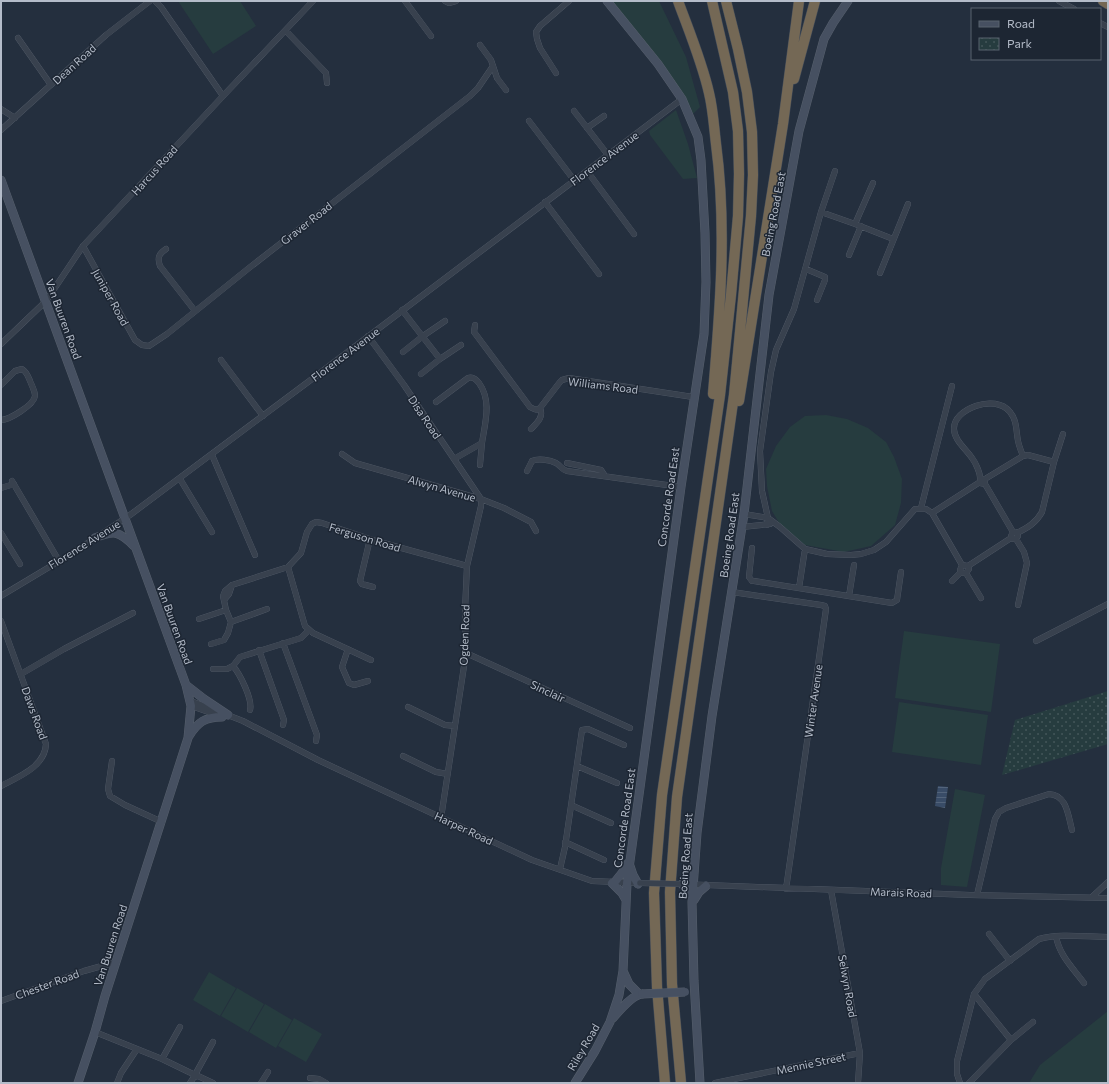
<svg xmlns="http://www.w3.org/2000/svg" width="1109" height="1084" viewBox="0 0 1109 1084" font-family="Commissioner,sans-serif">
  <defs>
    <pattern id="park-dots" width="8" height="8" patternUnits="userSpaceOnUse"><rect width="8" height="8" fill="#263c3f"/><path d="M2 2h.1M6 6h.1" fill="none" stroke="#435659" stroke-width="1.8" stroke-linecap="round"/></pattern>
    <pattern id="water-rules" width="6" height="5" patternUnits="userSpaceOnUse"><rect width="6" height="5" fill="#394c67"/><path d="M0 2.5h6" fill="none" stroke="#53647b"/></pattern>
  </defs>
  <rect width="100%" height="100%" fill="#242f3e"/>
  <path fill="#263c3f" d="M178,1H240L256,26L213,54Z
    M611,1H659L686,57L700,107L693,114L670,75Z
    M676,110L688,144L697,178L683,179L650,135L649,131Z
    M826,415L847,419L868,428L886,442L894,457L902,479L901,503L895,525L871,546L844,552L805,545L781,526L772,511L767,486L766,469L776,446L790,427L805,416Z
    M904,631L1000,644L991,712L895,698Z
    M899,702L988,715L981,765L892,752Z
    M955,789L985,795L967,887L941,885V868Z
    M209,972L236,988L220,1016L193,1000Z
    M237,988L264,1004L248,1032L221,1016Z
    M265,1004L292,1020L276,1048L249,1032Z
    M1108,1011V1083H1029L1040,1065Z
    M294,1018L322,1034L306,1062L278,1046Z"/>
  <path fill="url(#park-dots)" d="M1108,691V744L1002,775L1015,720Z"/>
  <path fill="url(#water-rules)" d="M938,786L948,787L945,808L935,806Z"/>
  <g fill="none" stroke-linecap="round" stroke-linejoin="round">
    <g stroke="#565f6c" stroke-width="6">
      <path id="minor" d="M155,1L161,7L223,96
        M405,1L431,36
        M445,1L449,3L456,1
        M1059,1L1074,9
        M1100,23L1108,27
        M286,31L326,73L327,83
        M18,38L51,85
        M480,45L491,60L497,78L506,90
        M556,73L540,48L537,39L536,32L540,26L569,1
        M1,109L15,118
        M574,111L608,155
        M529,121L574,180
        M587,128L604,116
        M1,130L106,35L150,1
        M587,171L634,234
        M545,202L599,274
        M821,212L855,224L893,239
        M855,224L873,183
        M83,246L135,340L142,345L149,346L167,334L249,268L470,96L478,88L493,66
        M166,249C159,254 157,257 160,266L195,311
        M849,255L861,226
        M806,269L825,277V280L817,300
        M880,273L908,204
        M402,310L440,359L461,345
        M475,325L474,332L530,407C534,409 536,411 540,408L560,382L562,380L569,378L693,397
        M368,336L404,385L481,499
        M1,344L46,301L83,246L223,96L313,1
        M403,352L423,336L445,321
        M221,360L263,416
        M421,374L440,359
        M1,385L15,371L22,369C27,372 28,376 30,381C32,386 35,391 35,396C34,405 9,420 1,420
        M436,402L468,378C473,376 476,379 479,383C492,401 485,423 482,443
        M531,429C537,423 544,417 540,408
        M342,454L355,463L481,499L504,508L531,522L536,531
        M212,455L255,555
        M454,459L482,443L480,465
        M567,463L601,470L605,476
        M527,471L532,461C538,458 550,460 556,463C561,466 562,470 567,471L681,487
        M180,479L212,532
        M981,479H985V484L980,483C980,481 980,479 980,478C980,472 975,462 972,458C966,449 954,440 954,429C953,409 995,393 1010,412C1017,420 1016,431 1018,441C1019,446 1021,451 1023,456
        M985,479L1023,456L1028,455L1054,462
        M12,481L59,561
        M985,484L1013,532L1017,533L1018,536L1016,539H1013L1011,536L1013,532
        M1,488L14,484
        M921,508L952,386
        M932,513L980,482
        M744,514L768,518L780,527L805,549L827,554L851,555L861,554L874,550L886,542L915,509H926L932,513L962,565L968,566L969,569L966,573H962L960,570L962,565
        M767,525L768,518L762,491L760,451L771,372L776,350L794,309L821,212L835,171
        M742,527L770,524
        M1,533L20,564
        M1017,533C1027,528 1036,523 1042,512L1054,462L1063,434
        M370,539L360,581L362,584L373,587
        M1016,539L1024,552L1027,563L1018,605
        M752,548L749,577L752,581H754L892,603L897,600L901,572
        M968,566L1011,538
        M966,573L981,598
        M952,581L961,572
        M799,588L805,549
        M732,592L821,605L825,606L826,609L786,889
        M1,596L71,554L130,515L308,382L682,99
        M849,596L854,565
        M224,600L229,594L232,585
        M199,619L226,610
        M1,621L46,744C45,767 18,777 1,786
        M231,622L267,609
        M1036,641L1108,604
        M283,643L317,735L316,741
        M211,644L224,640L228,633L231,622L226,610L223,596L225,591L232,585L288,567
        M348,649L342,667L349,683L354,685L368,681
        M259,650L284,720L283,725
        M466,653L630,728
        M371,660L313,633L305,626L288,567L301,553L307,532L312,524L316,522L322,523L376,541L467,566
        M233,666C240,674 253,700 250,710
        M213,669H227L233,666L240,657L301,638L309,630
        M21,674L64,649L133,613
        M191,701L217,711
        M191,706L220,716
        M408,707L445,725L455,726
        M225,714L243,721L318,760L532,860L592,881L640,883
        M403,756L436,772L448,774
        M112,761L108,789L110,796L125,805L162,822
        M577,766L617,783
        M571,805L611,823
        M441,818L466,653L465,610L467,566L481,506V499
        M565,842L604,860
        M560,869L565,847L582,730L588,729L624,745
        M681,884L970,895L1108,898
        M831,890L860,1053L858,1083
        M977,895L995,819L999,812L1006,808L1049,794C1067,795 1068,815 1072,830
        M1092,897L1108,882
        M989,934L1010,961
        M1056,936C1059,955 1073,968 1084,983
        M974,994L1011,1040
        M1,1001L84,971L116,962
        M95,1032L162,1059L193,1074L196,1073L198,1076L194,1077L193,1074
        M162,1059L180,1027
        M196,1073L213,1042
        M198,1076L213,1083
        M310,1078L319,1079L326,1083
        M117,1083L121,1073L137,1049
        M190,1083L194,1077
        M261,1083L268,1072
        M715,1083L860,1053
        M960,1083L957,1074V1061L974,994L985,979L1039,939C1060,933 1086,937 1108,937
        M969,1083L1011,1040L1033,1022"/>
    </g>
    <g stroke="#565f6c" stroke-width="9">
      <path id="secondary" d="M1,180L186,685L191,706L188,738L105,996L95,1032L78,1083
        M95,538C114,530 119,531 134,546
        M186,685L204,699L228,715
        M189,736C198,722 205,717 222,717
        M630,866L633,875L638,884
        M612,883L622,893L626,900
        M614,883L622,873L628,863
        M682,884L693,897
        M694,900L699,892L706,886
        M623,971L629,984L639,994
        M613,1018C619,1011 632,995 642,994
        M575,1083L595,1051L610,1022L619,995L623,971L627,883L681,487L704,334L706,282L705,233L701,160L698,137L682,99L658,64L607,1
        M700,1083L694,981L692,902L697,833L712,716L744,514L769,295L799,131L824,39L833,23L848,1"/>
    </g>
    <g stroke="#434c59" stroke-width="11">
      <path id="motorway" d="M678,1C689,31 702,62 709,93C713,109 714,127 716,144C727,227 720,311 713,394
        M1103,1L1108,4
        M794,79L815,1
        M739,401L783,124L799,1
        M665,1083L657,987L654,893L662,795L720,395L731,295L738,216L739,174L738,131L733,92L712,1
        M681,1083L672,984L670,892L677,797L734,395L751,216L753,175L752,132L747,92L738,49L726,1"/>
    </g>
    <use href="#minor" stroke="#38414e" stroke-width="5.5"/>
    <use href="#secondary" stroke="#465061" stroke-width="8"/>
    <use href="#motorway" stroke="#746855" stroke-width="10"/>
    <g stroke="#565f6c" stroke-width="6" stroke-linecap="butt">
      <path id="minor-bridge" d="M640,883L680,884"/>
    </g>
    <g stroke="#565f6c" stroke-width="9" stroke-linecap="butt">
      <path id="secondary-bridge" d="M642,994L685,992"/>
    </g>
    <use href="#minor-bridge" stroke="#38414e" stroke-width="5.5"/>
    <use href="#secondary-bridge" stroke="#465061" stroke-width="8"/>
  </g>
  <g text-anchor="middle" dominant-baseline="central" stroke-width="3" stroke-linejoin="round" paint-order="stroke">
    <g font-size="11" fill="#b4bcc9" stroke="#1d2633">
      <text transform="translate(74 64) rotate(-42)">Dean Road</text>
      <text transform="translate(604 158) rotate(-37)">Florence Avenue</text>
      <text transform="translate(154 170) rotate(-48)">Harcus Road</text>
      <text transform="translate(773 214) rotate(-79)">Boeing Road East</text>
      <text transform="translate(306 223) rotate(-38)">Graver Road</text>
      <text transform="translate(111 297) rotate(61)">Juniper Road</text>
      <text transform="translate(64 319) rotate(70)">Van Buuren Road</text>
      <text transform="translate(345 354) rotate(-37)">Florence Avenue</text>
      <text transform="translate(603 385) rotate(7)">Williams Road</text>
      <text transform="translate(425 417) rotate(56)">Disa Road</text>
      <text transform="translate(442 488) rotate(16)">Alwyn Avenue</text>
      <text transform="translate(668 497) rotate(-82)">Concorde Road East</text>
      <text transform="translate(729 535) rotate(-82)">Boeing Road East</text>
      <text transform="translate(365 537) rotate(17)">Ferguson Road</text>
      <text transform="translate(84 544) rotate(-32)">Florence Avenue</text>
      <text transform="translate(175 624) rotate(70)">Van Buuren Road</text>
      <text transform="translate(464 635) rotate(-88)">Ogden Road</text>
      <text transform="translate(548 691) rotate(25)">Sinclair</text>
      <text transform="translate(813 701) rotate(-82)">Winter Avenue</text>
      <text transform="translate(35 713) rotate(70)">Daws Road</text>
      <text transform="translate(624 818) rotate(-82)">Concorde Road East</text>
      <text transform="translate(464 828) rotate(25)">Harper Road</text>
      <text transform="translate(685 856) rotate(-86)">Boeing Road East</text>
      <text transform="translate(901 892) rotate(2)">Marais Road</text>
      <text transform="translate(110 945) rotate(-72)">Van Buuren Road</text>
      <text transform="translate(47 984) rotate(-20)">Chester Road</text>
      <text transform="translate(848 986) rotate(80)">Selwyn Road</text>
      <text transform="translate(583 1047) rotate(-60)">Riley Road</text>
      <text transform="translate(811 1063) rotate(-12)">Mennie Street</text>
    </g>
  </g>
  <rect width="1109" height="1084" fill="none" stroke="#b4bcc9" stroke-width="4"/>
  <rect x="971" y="8" width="130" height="52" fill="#1d2633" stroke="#59626f"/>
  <rect x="979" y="21" width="20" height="6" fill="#465061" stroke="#59626f"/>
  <text x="1007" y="28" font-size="12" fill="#b4bcc9">Road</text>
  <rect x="979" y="38" width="20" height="12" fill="url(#park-dots)" stroke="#59626f"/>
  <text x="1007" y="48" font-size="12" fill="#b4bcc9">Park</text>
</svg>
